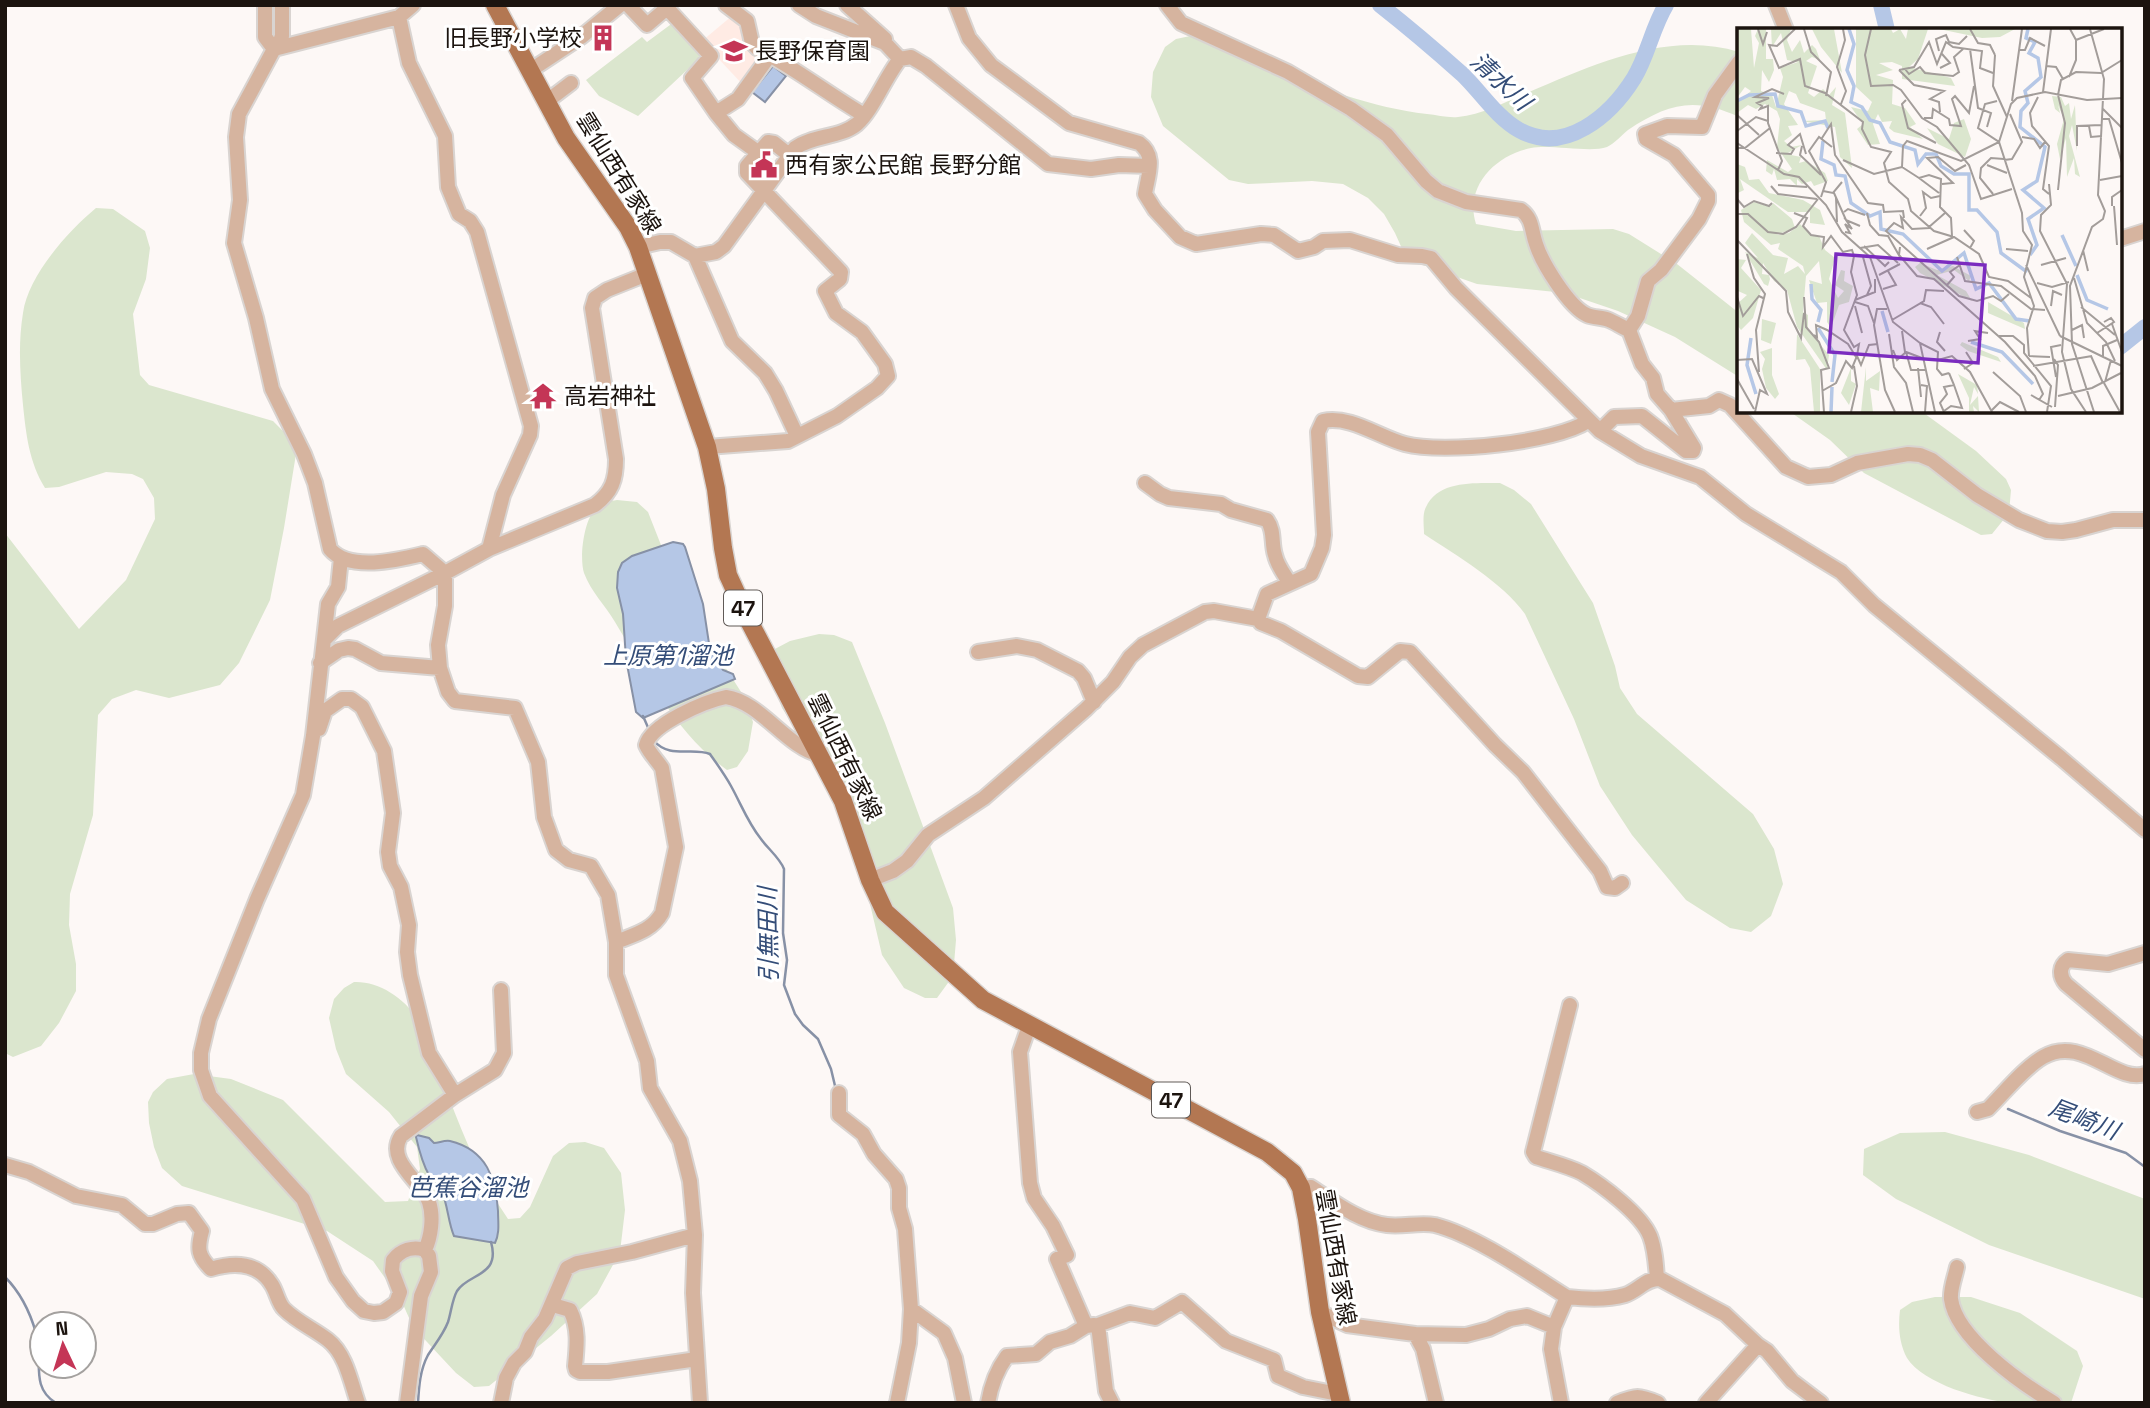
<svg xmlns="http://www.w3.org/2000/svg" width="2150" height="1408" viewBox="0 0 2150 1408" font-family="'Space Grotesk','Noto Sans JP',sans-serif">
  <rect width="100%" height="100%" fill="#fdf8f6"/>
  <path fill="#ffebe4" d="M733,15L741,18L765,59L744,86L702,41Z"/>
  <path fill="#dbe6ce" d="M674,22L703,55L638,116L599,96L586,80L642,37L647,42Z
    M1195,35C1270,66 1345,104 1427,114C1437,115 1448,118 1458,117C1482,115 1507,101 1529,92C1593,65 1668,30 1739,52V117C1694,96 1667,104 1628,130C1622,135 1614,144 1607,147C1590,153 1550,144 1531,148C1495,155 1464,187 1476,224L1516,231L1613,229L1629,234L1677,264L1739,313V377L1675,337L1618,311L1565,293L1477,284L1420,264L1404,253L1395,233L1384,214L1368,198L1343,184L1312,181L1248,184L1229,180L1163,126L1151,97L1153,72L1165,47L1176,39Z
    M96,208L113,209L145,231L150,248L146,279L133,314L140,375L149,385L273,421L286,434L296,454L284,528L270,600L239,663L220,685L169,698L136,690L112,699L98,715L93,815L70,894L69,925L76,964V991L59,1023L41,1046L13,1057L5,1053V533L79,629L126,580L155,519L154,498L143,479L132,474L106,472L59,487L45,488C29,462 26,434 23,405C20,374 18,343 23,313C28,276 68,231 96,208Z
    M1789,411H1921L1976,451L2006,479L2011,490L2009,513L1992,534L1981,535L1864,473L1830,440Z
    M1500,483L1514,490L1531,504L1593,603L1615,666L1620,688L1637,714L1753,814L1774,849L1783,884L1771,916L1751,932L1730,928L1686,900L1632,835L1600,786L1574,719L1525,614C1502,582 1457,556 1424,534C1424,526 1422,514 1426,507C1438,480 1476,483 1500,483Z
    M617,500L637,502L648,512L683,601L743,695L753,722L748,751L737,767L727,770C677,735 646,673 615,622C605,605 591,592 584,573C579,557 584,518 597,507C602,502 610,501 617,500Z
    M819,634L834,635L852,642L885,723L953,908L956,940L953,976L937,998H925L904,988L882,955L870,904L833,801L804,741L782,708L773,683V650L790,641Z
    M354,982C378,981 403,997 417,1018C432,1041 440,1071 449,1098C465,1139 482,1182 508,1219L520,1218L530,1207L553,1156L569,1143L585,1142L604,1148L621,1173L625,1210L620,1252L597,1294L551,1336L489,1386L474,1387L456,1373L413,1327L402,1302L373,1261L327,1231L182,1186L162,1168L154,1147L149,1123L148,1102L153,1092L167,1079L194,1074L231,1079L283,1100L385,1202L408,1201L420,1169L417,1147L389,1112L346,1074L336,1049L329,1018L334,999L344,988Z
    M1945,1132L2029,1155L2145,1199V1299L1989,1245L1896,1199L1863,1175L1864,1149L1900,1133Z
    M1935,1297H1971L2020,1313L2077,1351L2083,1366L2071,1403C2051,1403 2030,1405 2011,1403C1982,1400 1923,1384 1907,1358C1899,1343 1898,1326 1900,1310L1912,1302Z"/>
  <path fill="#b5c7e6" stroke="#8791a6" stroke-width="2" d="M773,66L786,76L765,102L752,92Z
    M673,542L683,544L685,547L703,604L710,650L723,670L733,674L735,679L643,718L636,712L626,659L623,614L617,588L618,572L622,563L632,556Z
    M417,1135L429,1138L434,1143C439,1143 444,1140 450,1141C487,1150 496,1179 498,1211C498,1222 500,1233 495,1243L454,1236C448,1222 448,1206 442,1192C439,1186 432,1181 429,1175C422,1163 419,1150 416,1137Z"/>
  <g fill="none" stroke-linecap="round" stroke-linejoin="round">
    <path stroke="#8791a6" stroke-width="2.5" d="M643,716L650,732
      M654,741C670,759 692,747 710,754C717,764 725,775 731,786C741,804 748,823 761,839C768,849 780,858 784,869L783,933L787,960L784,985L795,1014L803,1025L818,1039L831,1069L836,1090
      M2008,1109L2060,1131L2126,1153L2145,1167
      M5,1277C20,1292 30,1312 36,1333C44,1358 29,1387 56,1403
      M890,1401L893,1387
      M418,1403C419,1386 420,1370 428,1355C435,1344 443,1335 448,1322C451,1313 452,1300 457,1291C468,1273 501,1277 491,1242"/>
    <path stroke="#b5c7e6" stroke-width="16" d="M1380,5C1408,27 1435,50 1462,74C1481,92 1496,117 1519,130C1565,156 1611,115 1634,78C1648,55 1652,28 1666,5
      M1881,5L1887,30
      M2120,347L2145,327"/>
    <g stroke="#d9d4d1" stroke-width="18">
      <path id="minor" d="M265,5V37L274,49
        M413,5L399,17L274,49L239,114L236,137L240,200L234,243L256,318L272,389L304,454L315,483L330,549C349,572 398,560 423,554L445,573V606L438,645L440,668L448,692L455,701L515,708L538,762L544,817L556,850L569,860L591,866L608,895L616,942V975L647,1061L650,1088L680,1141L690,1181L695,1235L693,1293L700,1403
        M628,5L647,25L667,8L711,56L692,78L716,113L738,99L770,55
        M726,5L747,21L752,43L757,48C795,68 828,94 864,115
        M799,5L816,16L885,43L900,59
        M847,5L885,39
        M956,5L969,38L991,65L1069,123L1139,143C1157,156 1148,174 1145,194L1155,210L1180,237L1196,244L1261,234L1274,235L1298,251L1314,247L1323,241L1350,240L1398,255L1422,256L1431,258L1456,288L1600,431L1641,456L1700,477L1746,514L1841,572L1874,605L2061,758L2145,830
        M1167,5L1181,23L1288,72L1351,109L1387,135L1426,181L1438,191L1466,202L1521,210C1533,219 1531,230 1536,244C1542,263 1569,307 1587,315C1594,318 1602,317 1609,320C1616,323 1622,327 1629,330L1642,364L1653,378L1657,394L1671,410L1694,448L1693,451H1686L1642,416L1614,417L1600,431
        M1776,5L1786,30
        M399,17L409,63L445,136L448,187L459,214L470,221L477,232L531,426L530,435L503,495L489,549
        M278,47L282,36V5
        M531,70L581,37L620,5
        M546,102L571,83
        M716,113L734,135L759,153
        M2120,239L2145,231
        M638,247L660,242H671L695,256L716,252L724,246L795,148C813,135 840,138 857,124C873,110 885,77 900,59L911,57L926,66L1048,164L1091,169L1119,165L1149,166
        M695,256L732,341L765,373L776,391L797,436
        M1629,330L1638,316L1648,281L1661,270L1699,219L1708,201V195L1674,155L1646,139L1645,134L1667,126L1702,127L1715,95L1739,62
        M1671,410L1709,406L1719,400L1730,405L1786,467L1808,477L1831,475L1857,463L1908,454L1920,455L1932,460L1977,495L2019,520L2047,531L2062,532L2076,530L2113,520H2145
        M707,447L788,441L837,416L877,388L888,376L885,364L862,332L836,313L825,291L840,279L841,272L747,173V166L768,142L774,143L789,155
        M1145,483L1160,494L1169,498L1221,504L1231,510L1267,520C1275,531 1271,543 1275,555C1277,565 1284,574 1289,582
        M341,558L338,587L328,604L313,736L303,795L257,899L209,1019L201,1053V1070L210,1096L303,1199L336,1277L353,1301L364,1311L374,1313L383,1312L396,1303L400,1292L392,1271L393,1260C401,1250 413,1246 425,1250L429,1256L431,1272L421,1296L407,1403
        M1258,619L1261,623L1281,631L1358,676L1368,677L1400,651L1410,652L1495,745L1523,772L1600,871L1607,887L1615,888L1622,883
        M325,639L338,626L445,573L489,549L595,505C612,492 616,480 616,459L592,308L595,298L607,290L647,274
        M978,652L1017,646L1037,650L1078,671L1084,678L1094,702
        M320,663L339,650L348,648L355,649L381,663L440,668
        M319,729L325,711L342,699H351L362,707L384,751L393,813L388,852L390,866L401,887L409,925L407,952L410,975L429,1053L455,1095
        M870,880L893,871L907,861L928,835L984,798L1086,709L1113,682L1130,657L1143,645L1205,612L1214,611L1258,619L1267,594L1311,574L1322,548L1324,535L1318,432L1323,421C1350,415 1379,437 1405,444C1443,454 1555,443 1588,421
        M616,942C633,935 652,931 662,913L676,847L662,768C657,760 650,754 646,745C651,724 706,701 726,697C761,702 786,747 820,755
        M2145,953L2108,964L2068,960C2059,966 2059,976 2066,984L2145,1050
        M1570,1005L1533,1152L1536,1157C1551,1162 1568,1166 1582,1173C1602,1185 1641,1214 1650,1236C1655,1249 1656,1264 1657,1279
        M1029,1026L1020,1052L1030,1183L1034,1198L1053,1226L1067,1255L1057,1259L1086,1326
        M839,1093V1115L863,1134L874,1154L896,1179L899,1188V1208L905,1229L911,1309L909,1343L897,1403
        M1977,1112L1988,1109C2004,1093 2024,1068 2043,1057C2082,1034 2116,1084 2145,1074
        M5,1165L29,1172L76,1196L122,1205L145,1224H153L177,1214L189,1213L202,1231C197,1249 198,1256 211,1269C234,1262 258,1262 272,1285C277,1293 278,1303 284,1309C297,1322 314,1329 328,1340C346,1354 351,1383 358,1403
        M1301,1188L1311,1187C1334,1202 1360,1222 1387,1225C1403,1227 1420,1222 1435,1225C1475,1235 1532,1275 1567,1297L1554,1327L1551,1349L1561,1403
        M425,1250C431,1237 434,1217 429,1202C422,1182 385,1161 401,1136L455,1095L495,1070L504,1053L501,990
        M1957,1267C1955,1277 1950,1289 1951,1299C1956,1338 2022,1384 2054,1403
        M1567,1297C1584,1299 1608,1300 1625,1295C1638,1291 1646,1278 1660,1279L1725,1314L1758,1345
        M553,1305L570,1310C579,1328 577,1346 575,1366L576,1370L580,1372H608L697,1359
        M911,1309L944,1333L955,1358L964,1403
        M1320,1312L1347,1325L1415,1334L1423,1349L1436,1403
        M1415,1334L1466,1335L1489,1329L1510,1319L1527,1316L1554,1327
        M501,1403L506,1378L514,1363L525,1352L531,1337L545,1319L567,1268L577,1263L632,1252L695,1235
        M988,1403C991,1385 996,1371 1007,1356L1036,1354L1050,1342L1070,1336L1086,1326L1094,1325
        M1112,1403L1106,1391L1098,1325L1130,1313L1155,1318L1182,1302L1226,1341L1274,1360L1278,1376L1303,1387L1338,1394
        M1617,1403C1636,1395 1639,1395 1658,1403
        M1706,1403L1758,1345L1767,1351L1792,1381L1821,1403"/>
    </g>
    <g stroke="#d9d4d1" stroke-width="21">
      <path id="major" d="M495,5L566,138L628,227L638,247L707,447L716,489L723,548L728,575L748,619L843,801L870,880L885,912L983,1000L1267,1152L1293,1173L1301,1188L1307,1219L1320,1312L1341,1403"/>
    </g>
    <use href="#minor" stroke="#d6b49f" stroke-width="14"/>
    <use href="#major" stroke="#b37752" stroke-width="18"/>
  </g>
  <defs>
    <g id="building-bare" transform="scale(2.1)"><path d="M-4-6H4V6H1V3H-1V6H-4ZM-2.5-4.3h1.7v1.8h-1.7ZM.8-4.3h1.7v1.8H.8ZM-2.5-1h1.7V.8h-1.7ZM.8-1h1.7V.8H.8Z" fill="#c43556" stroke="#fff" stroke-width="2.5" paint-order="stroke"/></g>
    <g id="school-bare" transform="scale(2.1)"><path d="M0-5L7-2L0 1L-7-2ZM-4 1L0 2.5L4 1V4Q0 6-4 4Z" fill="#c43556" stroke="#fff" stroke-width="2.5" paint-order="stroke"/></g>
    <g id="civic-bare" transform="scale(2.1)"><path d="M-.6-6.5H3V-4.5H.6V-3L4-1V1h2V6H-6V1h2V-1L-.6-3ZM-1.2 2.5V6h2.4V2.5Z" fill="#c43556" stroke="#fff" stroke-width="2.5" paint-order="stroke"/></g>
    <g id="temple-bare" transform="scale(2.1)"><path d="M0-6L5-2H3V0L6.5 2.5H4V6H1.5V3h-3V6H-4V2.5H-6.5L-3 0V-2H-5Z" fill="#c43556" stroke="#fff" stroke-width="2.5" paint-order="stroke"/></g>
  </defs>
  <g fill-rule="evenodd">
    <use href="#building-bare" x="603" y="38"/>
    <use href="#school-bare" x="734" y="51"/>
    <use href="#civic-bare" x="764" y="165"/>
    <use href="#temple-bare" x="543" y="396"/>
  </g>
  <g text-anchor="middle" dominant-baseline="central" stroke-width="6" stroke-linejoin="round" paint-order="stroke">
    <g fill="#fff" stroke="#605a57" stroke-width="2">
      <rect x="724" y="590.5" width="38" height="35" rx="5"/>
      <rect x="1152" y="1082.5" width="38" height="35" rx="5"/>
    </g>
    <g font-size="21" font-weight="bold" fill="#1c140f">
      <text x="743" y="608">47</text>
      <text x="1171" y="1100">47</text>
    </g>
    <g font-size="23" fill="#1c140f" stroke="#fff" text-anchor="start">
      <text x="582" y="38" text-anchor="end">旧長野小学校</text>
      <text x="755" y="51">長野保育園</text>
      <text x="785" y="165">西有家公民館 長野分館</text>
      <text x="564" y="396">高岩神社</text>
    </g>
    <g font-size="23" fill="#1c140f" stroke="#fff">
      <text transform="translate(619 173) rotate(58)">雲仙西有家線</text>
      <text transform="translate(845 757) rotate(64)">雲仙西有家線</text>
      <text transform="translate(1336 1257) rotate(80)">雲仙西有家線</text>
    </g>
    <g font-size="24" font-style="italic" fill="#344d78" stroke="#fff">
      <text transform="translate(1501 81) rotate(43)">清水川</text>
      <text x="668" y="655">上原第1溜池</text>
      <text transform="translate(768 935) rotate(-91)">引無田川</text>
      <text transform="translate(2084 1119) rotate(21)">尾崎川</text>
      <text x="468" y="1187">芭蕉谷溜池</text>
    </g>
  </g>
  <g transform="translate(1737 28)">
    <rect width="385" height="385" fill="#fdf8f6"/>
    <path d="M0,1H14L17,40L22,15L18,8L21,1H29V31H36L37,42L32,54L25,42L24,63L35,67L39,79L46,49L43,40L61,34L50,32L44,5L35,19L34,1H54L50,12L55,24L63,12L67,25L75,17L79,21L83,32L75,29L69,33L80,38L71,65L77,69L86,61L92,67L99,59L95,77L108,85L115,140L103,129L98,99L65,93L89,92L88,84L63,75L59,66L52,63L47,76L61,97L51,98L55,107L47,113L54,119L65,117L49,126L64,129L62,135L69,133L88,145L91,153L77,158L74,153L65,156L60,151V158L53,151L40,152L37,141L35,147L29,143L30,132L51,144L55,141L40,119L43,91L40,83L28,76L19,81L11,77L0,85V75L14,63L8,59L0,70ZM75,1H97L105,45L84,19ZM119,1H154L156,5L163,1L169,11L171,1H191L181,31L172,39L214,50L218,58L165,51V38L155,34L142,35L156,42L139,47L156,52L155,76L168,80L179,96L173,99L186,111L157,104L152,100L155,93L145,94L141,86L136,96L143,116L131,117L120,101L126,96L114,79L131,83L135,74L119,59ZM202,1H278L263,9L245,10ZM315,68L324,69L328,78L332,75L334,91L338,77L340,123L335,97L332,108L343,149L338,146L337,130L330,149L329,110L323,131L320,116L327,91L321,77L323,85L318,81ZM227,91L234,111L228,129L201,116L190,100L212,111L217,95ZM0,136L8,139L12,152L22,151L32,165L66,172L83,182L88,197L73,195V184H51L3,151L7,162L1,165ZM17,174L33,179L36,175L55,191L58,200L39,207L52,205L63,196L75,208H82L88,222L98,230L92,251L101,270L107,263L98,257L104,242L108,243L107,253L116,258L112,274L102,277L94,300L90,294V274L80,275L72,252L85,256L82,233L69,248L66,284L71,287V302L92,327L90,342L60,299L50,262L37,253L26,235L25,246L32,247L33,251L31,258L27,256L8,224L21,230L8,215L15,205L36,227L51,230L47,246L61,238L68,246L66,238L41,221L43,215L34,217L7,194L4,182ZM0,231L9,232L4,240L24,262L16,290L4,302L0,297V276L10,267L1,263ZM183,235L200,242L216,238L234,248L232,253L217,242L200,247L229,263L235,273L183,245L178,239ZM251,274L287,295L288,301L251,285ZM25,291L39,295L34,316L24,312ZM60,306L83,341V384H77L73,340L68,331L59,332ZM225,314L261,329L264,334L231,323L223,317ZM35,320V347L42,366L38,371L29,360L25,341L28,331L23,324ZM129,339V353L143,343L142,363L133,360L136,384H124ZM114,340V353L119,356L112,377L104,365ZM221,346L240,357L241,366L237,359L233,377L241,368L242,384L236,378L237,384H232V370Z" fill="#dbe6ce"/>
    <path fill="none" stroke="#b5c7e6" stroke-width="3.5" d="M112,1L117,16L110,42L117,58L114,74L125,79L133,92L143,95L153,114L178,122L181,136L189,126H199L204,138L217,146H232V182H240L260,204L264,225L290,244M291,1L289,10L298,14L292,25L301,30L304,49L288,63L291,75L284,83L283,99L308,119L300,153L286,162L307,180L291,191L300,217L293,227M0,73L12,67L38,66L41,78L64,84L69,98L88,93L91,100M86,113L84,131L97,137L99,147L108,148L114,175L133,188L143,184L144,201L166,206L205,243L227,225L239,261L252,255L279,291L293,293M325,207L339,238M340,247L350,272L371,281M74,256L75,271L84,282L81,294M145,283L151,304M81,300L98,327L95,354M14,310L10,337L19,366M234,314L265,324L296,356M94,384L95,359"/>
    <path fill="none" stroke="#a39d9a" stroke-width="2" d="M21,1L26,16L30,4M58,1L40,18L32,17L42,40L63,31L68,58L88,65L126,94L125,101L134,119L154,124L147,135L152,154L171,171L174,183L197,203L217,209L242,226L252,249L271,253L294,270M67,1L74,24L94,44L89,68M134,1L128,27L134,58L156,57L164,62L185,90L200,99L232,137L244,171L275,161M233,1L241,15L253,17L258,27M353,1L367,51L361,167L368,183L366,191L355,199L333,258L335,316L357,384M339,12L367,1M233,21L241,80L254,85L250,99M282,22H288L293,10L308,18M202,23L199,11L209,7L212,14L222,16L230,8M258,27L256,58L270,89M309,38L319,39L326,51M203,40L213,35L205,26M168,41L172,46L183,39L188,45L216,48L222,44L217,29L226,21M162,42L177,39L192,14L200,36L209,14L216,19L245,23L243,40L256,45M162,42L177,57L207,63L193,71L202,74L203,84M332,49L339,32V12L333,1M306,64L314,1M301,69L293,85L295,98L312,118L306,161L312,166M169,72L165,76L171,100L199,115M260,73L248,76L241,100L262,114L285,185L286,203L295,217L287,249L297,278L290,300L292,328M275,73L285,1M104,76L109,63L100,39L108,12L106,1M366,81L385,100M0,87L22,107M187,90H195L196,81L212,91L213,97L224,98L215,71L218,68L232,85L237,58M364,91H372L385,135M352,98L354,109L365,108M0,103L19,89L31,93M285,109L297,111L303,120L308,114M85,110L94,96L98,127L131,175L146,177L147,184L166,183L167,190M0,115L47,146L62,149L89,177L105,204L133,229L156,294L183,315L198,384M65,118L63,127L84,147M340,118V98L364,97M0,120H8L33,100M39,125L54,126L57,121L51,117L63,106L69,126M106,132L137,146L165,139M267,132L275,131L285,114L273,86M250,137L270,145M165,139L166,118L170,113L224,133L262,114L274,76L280,70L308,64L350,72L385,70M165,139L182,150L192,147L204,151L203,179L214,190L215,208M41,142L45,133L31,95V78L23,81L25,78L20,75L32,70L18,69L35,61L47,66M182,150L202,165M363,152L385,148M205,156L216,155L190,130L201,129L218,143L229,137M312,156L314,177L304,187L303,203L330,256L325,324L334,361L349,384M41,157L70,159M34,158L41,166L80,171M321,162L328,95L321,67L324,52L339,44L364,45L385,32M86,163L96,165L105,154M97,165L109,192M256,166L243,150L244,140L254,130L267,131M84,169L89,154L72,123L82,109L95,119M99,170L100,194M0,171L7,179L17,173L32,178L35,175M375,178V169L385,162M377,178L380,217M107,184L111,181L128,187M57,185L70,190L66,198L74,207L87,209L86,219L94,208L106,224L115,222L117,228L114,244L120,267L107,302L117,319L122,316L120,328L115,340L109,333L99,355L85,363M130,185L133,197L142,207L151,208L163,229M0,186H11L31,204L46,206L59,199L81,171M183,188L189,180L186,164L194,170L203,168M192,199L208,185M193,200L175,201L164,189L166,200L157,195L149,203L222,268L240,273L256,268L264,273L272,266M227,202L237,213L233,220M108,204L113,205L108,196L115,201L109,192L123,198M0,212L49,263L51,284L64,310L67,285M127,218L148,238L152,234M163,219L162,227L180,248L197,251L268,314L298,348L306,366L302,372M123,220L141,217L161,235M190,221L217,209M269,221L291,223M346,222L351,243M10,226L17,250L28,266L19,302L22,344M126,229L134,258L130,267M220,229L228,253L264,258L294,281L308,282M289,237L323,308M304,237L329,230M142,247L163,236M337,250L350,295L369,314L378,333M300,255L315,259L332,254M210,257L217,249L213,244L223,237M146,261L159,257L151,243M0,269L6,288L22,268L26,270M67,269L69,299L82,314L92,340L84,342L87,384M118,272L138,264V251M118,274L131,278L137,295M183,275L194,279L207,296M118,278L125,305M314,278L316,263L325,267M344,279L378,307M150,281H140L137,297L148,362L158,384M155,292L187,273L189,262L207,263M375,296L385,324M335,302L345,297L347,310M165,303L168,324M203,304L200,314L208,323M360,305L377,294L374,290L367,294M152,306L157,339L169,355L176,384M77,307L80,309L79,297L90,302L111,316L119,329M262,308H276L287,317V325L314,358L310,384M323,308L385,338M231,313L243,311L238,303L251,305M183,315L201,324L200,341L205,347L212,345M156,322L160,332L169,324M120,328L124,337L132,317L141,316M292,328L313,329M354,328L366,355M366,329V318L380,312M185,330L169,324L174,342H188M317,331L321,337L318,379M0,332L15,331L30,366L23,362L18,384M201,332L215,328L233,344L255,384M296,338L355,328M181,340L184,369M227,341L236,335L229,324M256,344L283,368L289,384M319,349L314,319L324,317M0,351L17,381M368,354L374,332M367,355L383,384M184,357L190,358L188,384M294,367L315,379M321,368L355,360L384,345M207,383L214,378L225,380L217,357M254,383L263,374L282,384M114,384L120,358L117,338M207,384L203,375L210,366L207,359L217,357L212,345"/>
    <path fill="#7b2cbf" fill-opacity="0.15" stroke="#7b2cbf" stroke-width="3.5" d="M99,226L248,237L241,335L92,324Z"/>
    <rect width="385" height="385" fill="none" stroke="#1c140f" stroke-width="3.5"/>
  </g>
  <rect width="2150" height="1408" fill="none" stroke="#1c140f" stroke-width="14"/>
  <g transform="translate(63 1345) rotate(356)"><circle r="33" fill="#ffffff" stroke="#a4a19f" stroke-width="2"/>
  <path d="M0-5L12 26L0 18L-12 26Z" fill="#c43556"/>
  <text y="-10" font-size="19" font-weight="bold" text-anchor="middle" fill="#1c140f">N</text>
  </g>
</svg>
